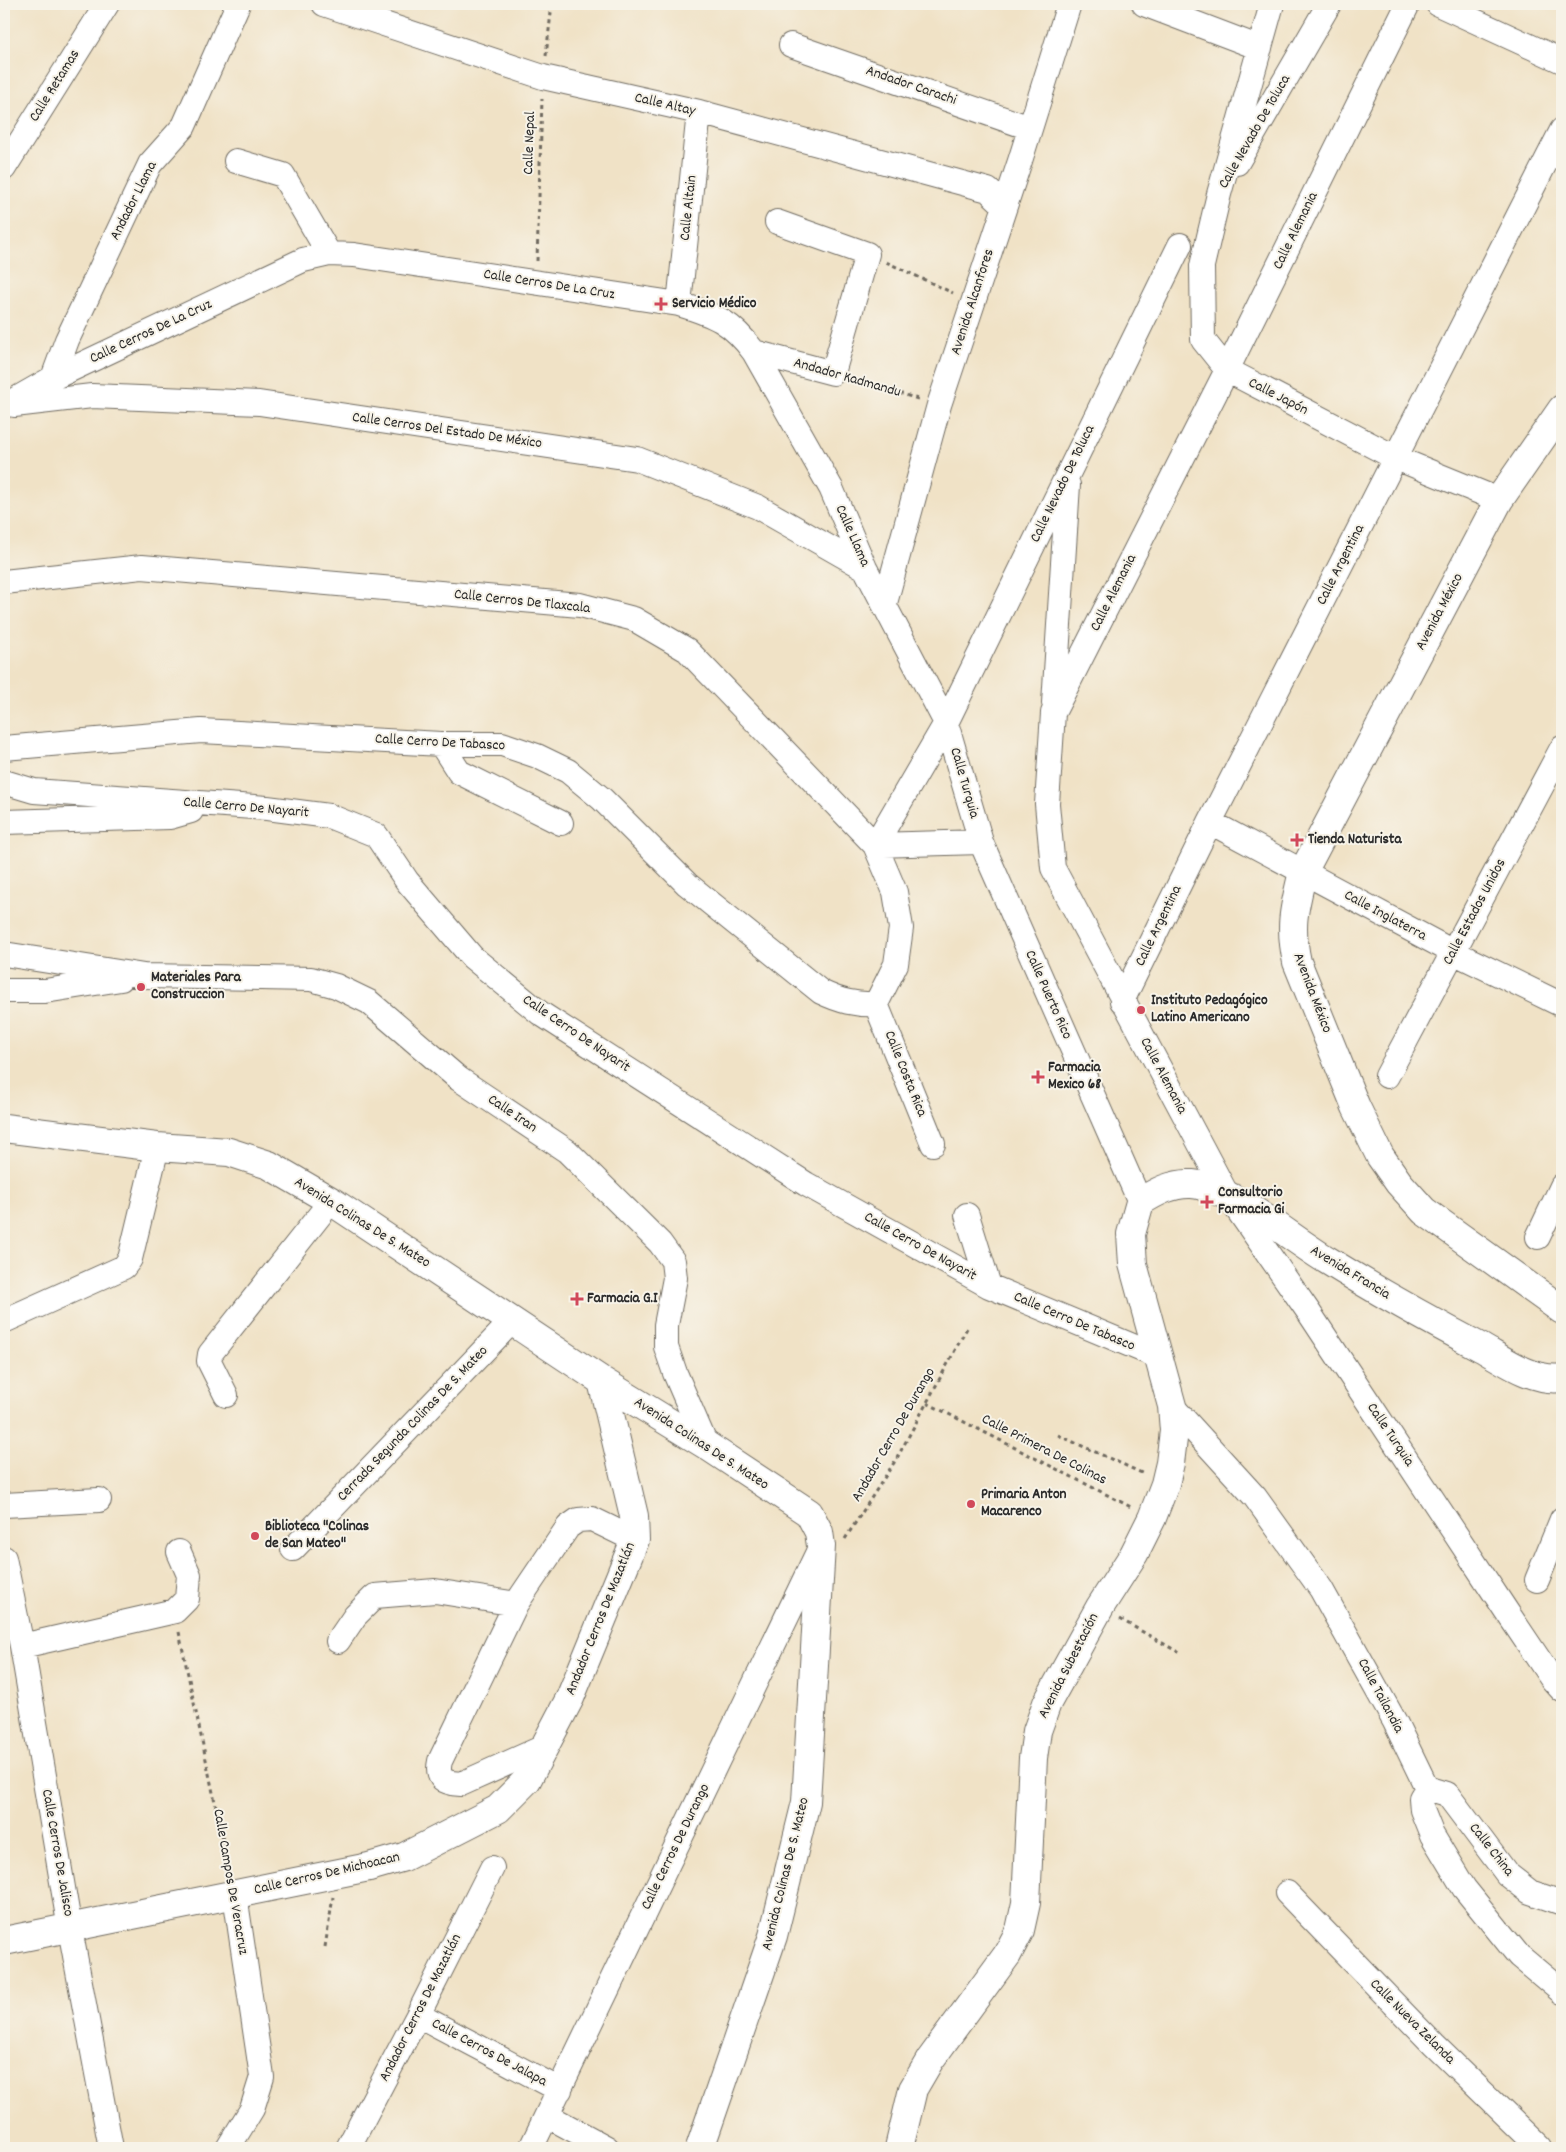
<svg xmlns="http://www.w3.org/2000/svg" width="1566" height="2152" viewBox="0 0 1566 2152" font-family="Dekko,sans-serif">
  <rect width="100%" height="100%" fill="#f7f3e8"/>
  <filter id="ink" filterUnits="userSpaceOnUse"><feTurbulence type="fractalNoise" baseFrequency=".02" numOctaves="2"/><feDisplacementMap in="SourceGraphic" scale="10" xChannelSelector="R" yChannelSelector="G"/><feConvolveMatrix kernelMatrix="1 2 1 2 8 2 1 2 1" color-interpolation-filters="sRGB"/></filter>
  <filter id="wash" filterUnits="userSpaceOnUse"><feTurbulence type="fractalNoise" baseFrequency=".0096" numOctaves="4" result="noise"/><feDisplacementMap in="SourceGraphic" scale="20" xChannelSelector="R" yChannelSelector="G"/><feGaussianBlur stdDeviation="1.12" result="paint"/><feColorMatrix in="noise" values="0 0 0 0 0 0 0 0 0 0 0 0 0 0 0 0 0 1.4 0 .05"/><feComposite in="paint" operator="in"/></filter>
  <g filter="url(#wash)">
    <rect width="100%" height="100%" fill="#f0e2c6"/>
  </g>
  <g filter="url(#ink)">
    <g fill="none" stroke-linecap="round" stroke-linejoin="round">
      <g stroke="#706b61" stroke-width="26">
        <path id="street" d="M324,4L543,77L699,112L988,190L1004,205
          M1144,4L1260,48
          M1272,4L1219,194L1202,266L1203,340L1227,370L1396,458L1499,500
          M1408,4L1227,370L1053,713L1047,804L1053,868L1226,1193L1308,1311L1507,1612L1552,1679L1562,1690
          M1438,4L1562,61
          M791,45L1030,128
          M236,161L283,175L329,254
          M1237,163L1329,4
          M4,168L107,4
          M679,304L699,112
          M754,352L833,373L867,254L777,222
          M53,378L67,340L150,164L184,126L238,4
          M14,405L92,396L259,403L637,459L758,507L865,568
          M4,406L53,378L303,260L329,254L354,255L679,304C715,315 731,321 754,352L831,488L865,568L946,723L981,842L1140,1202
          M4,582L142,567L580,605L634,619L687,650L875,845L981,842
          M885,603L939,405L1020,161L1069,4
          M1054,703L1068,485
          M441,744L459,772L561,823
          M4,748L201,731L441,744H502L537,756L568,771L602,799L687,884L821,992C840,1001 855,1005 876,1004
          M4,782L34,791L267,808L329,816L376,835L407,881L472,957L540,1013L806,1184L989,1286L1159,1357
          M4,822L170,817L191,811
          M1210,822L1453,952L1562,1005
          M4,954L144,976L311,979L336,986L369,1002L459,1079L567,1151L660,1243L673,1261L675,1278L666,1325V1347L675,1373L706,1445
          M4,991H45L121,979
          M1122,1001L1210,822L1562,130
          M876,1004L896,964L901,928L895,892L875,845L946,723L1180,245
          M876,1004L933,1144
          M1387,1076L1562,748
          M967,1215L989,1286
          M1538,1237L1562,1186
          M4,1321L124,1267L130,1259L157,1147
          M226,1395L209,1361L210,1354L331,1201
          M1172,1406L1255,1497L1321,1589L1395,1722L1427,1788
          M4,1505L99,1500
          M293,1549L513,1320
          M4,1558L22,1646L70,1929L111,2148
          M1537,1580L1562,1519
          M338,1641L355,1616L375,1596L435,1591L516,1604
          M22,1646L175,1611L187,1599L189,1575L179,1552
          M546,1746L461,1784C444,1783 436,1779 440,1761L516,1604L568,1527L578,1520L592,1519L635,1540
          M1427,1788L1421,1798L1422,1810L1432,1835L1464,1888L1519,1956L1562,1992
          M1427,1788L1447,1794L1507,1874L1530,1892L1562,1903
          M1287,1893L1434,2045L1540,2148
          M418,2015L560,2090
          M548,2116L607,2148
          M228,2148L252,2109L262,2077L235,1895
          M348,2148L418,2015L492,1868
          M531,2148L819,1550"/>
      </g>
      <g stroke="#706b61" stroke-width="30">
        <path id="secondary" d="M1562,409L1499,500L1303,872C1294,909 1289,925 1297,962L1356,1107L1380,1156L1399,1183L1424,1211L1562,1310
          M4,1128L157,1147L229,1152L269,1165L331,1201L602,1381L706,1445L809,1513L819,1532L821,1546L806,1802L773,1936L700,2148
          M4,1941L369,1867L404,1857L498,1809L527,1780L570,1698L635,1540L634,1516L602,1381
          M899,2148L913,2089L930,2060L1007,1955L1020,1930L1026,1903L1033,1758L1037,1731L1047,1703L1100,1607L1134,1554L1152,1518L1165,1484L1170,1463L1174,1431L1172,1406L1133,1264L1131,1234L1140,1202C1156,1192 1172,1183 1192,1184C1233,1188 1290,1238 1327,1260C1377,1291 1429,1320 1482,1348C1505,1361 1534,1382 1562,1378"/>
      </g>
      <path stroke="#706b61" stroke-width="3" stroke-dasharray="4 4" stroke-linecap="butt" d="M546,56L552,4
        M537,261L542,99
        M886,262L953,293
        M853,379L918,399
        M927,1403L1131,1507
        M1058,1435L1144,1474
        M845,1539L897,1458L967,1328
        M1120,1619L1180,1653
        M179,1632L230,1873
        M325,1947L333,1897"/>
      <use href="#street" stroke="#fff" stroke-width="24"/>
      <use href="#secondary" stroke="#fff" stroke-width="28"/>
    </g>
  </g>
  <g fill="#d1495b" stroke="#f7f3e8" stroke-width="2">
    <path d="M658.5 296.5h5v5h5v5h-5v5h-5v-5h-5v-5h5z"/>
    <path d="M1294.5 832.5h5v5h5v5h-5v5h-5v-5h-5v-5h5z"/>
    <circle cx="141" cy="987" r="5"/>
    <circle cx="1141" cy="1010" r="5"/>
    <path d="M1035.5 1069.5h5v5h5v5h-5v5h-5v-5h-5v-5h5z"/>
    <path d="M1204.5 1194.5h5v5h5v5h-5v5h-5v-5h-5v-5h5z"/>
    <path d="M574.5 1291.5h5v5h5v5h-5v5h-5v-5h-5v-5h5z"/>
    <circle cx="971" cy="1504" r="5"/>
    <circle cx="255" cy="1536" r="5"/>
  </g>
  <g text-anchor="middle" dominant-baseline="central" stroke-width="4" stroke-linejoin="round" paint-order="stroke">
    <g font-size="15" fill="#2b2b2b" stroke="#f7f3e8">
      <text transform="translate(55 86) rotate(-58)">Calle Retamas</text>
      <text transform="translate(911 86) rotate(19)">Andador Carachi</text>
      <text transform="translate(665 105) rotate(13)">Calle Altay</text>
      <text transform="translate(1255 132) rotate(-60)">Calle Nevado De Toluca</text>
      <text transform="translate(530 143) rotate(-88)">Calle Nepal</text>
      <text transform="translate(134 201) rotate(-63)">Andador Llama</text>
      <text transform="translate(689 208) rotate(-84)">Calle Altain</text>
      <text transform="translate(1296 231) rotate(-64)">Calle Alemania</text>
      <text transform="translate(549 285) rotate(9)">Calle Cerros De La Cruz</text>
      <text transform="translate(973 302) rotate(-72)">Avenida Alcanfores</text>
      <text transform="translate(151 332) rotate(-25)">Calle Cerros De La Cruz</text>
      <text transform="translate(847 378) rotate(16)">Andador Kadmandu</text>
      <text transform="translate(1278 397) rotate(27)">Calle Japón</text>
      <text transform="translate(447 431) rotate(8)">Calle Cerros Del Estado De México</text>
      <text transform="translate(1063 484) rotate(-64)">Calle Nevado De Toluca</text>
      <text transform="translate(852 536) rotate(66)">Calle Llama</text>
      <text transform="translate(1341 565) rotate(-63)">Calle Argentina</text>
      <text transform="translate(1114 593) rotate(-63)">Calle Alemania</text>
      <text transform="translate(522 602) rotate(6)">Calle Cerros De Tlaxcala</text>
      <text transform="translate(1440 612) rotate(-62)">Avenida México</text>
      <text transform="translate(440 743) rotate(3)">Calle Cerro De Tabasco</text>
      <text transform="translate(964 783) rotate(74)">Calle Turquia</text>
      <text transform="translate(246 808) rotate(5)">Calle Cerro De Nayarit</text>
      <text transform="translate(1475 912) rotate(-62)">Calle Estados Unidos</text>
      <text transform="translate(1385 916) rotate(28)">Calle Inglaterra</text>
      <text transform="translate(1159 926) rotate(-64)">Calle Argentina</text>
      <text transform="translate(1312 993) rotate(69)">Avenida México</text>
      <text transform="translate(1048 995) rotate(66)">Calle Puerto Rico</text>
      <text transform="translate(576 1034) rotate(34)">Calle Cerro De Nayarit</text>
      <text transform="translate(905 1074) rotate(68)">Calle Costa Rica</text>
      <text transform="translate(1163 1076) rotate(62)">Calle Alemania</text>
      <text transform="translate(512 1114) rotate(34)">Calle Iran</text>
      <text transform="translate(362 1223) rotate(32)">Avenida Colinas De S. Mateo</text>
      <text transform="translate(920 1247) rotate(29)">Calle Cerro De Nayarit</text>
      <text transform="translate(1350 1273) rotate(31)">Avenida Francia</text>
      <text transform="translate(1074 1322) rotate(23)">Calle Cerro De Tabasco</text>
      <text transform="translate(413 1424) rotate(-46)">Cerrada Segunda Colinas De S. Mateo</text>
      <text transform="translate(894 1435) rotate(-60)">Andador Cerro De Durango</text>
      <text transform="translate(1390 1435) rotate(56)">Calle Turquia</text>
      <text transform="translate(701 1444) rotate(33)">Avenida Colinas De S. Mateo</text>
      <text transform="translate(1044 1450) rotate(27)">Calle Primera De Colinas</text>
      <text transform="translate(601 1619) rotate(-68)">Andador Cerros De Mazatlán</text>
      <text transform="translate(1069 1666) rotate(-63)">Avenida Subestación</text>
      <text transform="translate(1380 1696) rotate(62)">Calle Tailandia</text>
      <text transform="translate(676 1847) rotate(-64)">Calle Cerros De Durango</text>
      <text transform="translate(1491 1850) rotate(52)">Calle China</text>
      <text transform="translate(57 1853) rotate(80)">Calle Cerros De Jalisco</text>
      <text transform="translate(327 1874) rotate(-13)">Calle Cerros De Michoacan</text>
      <text transform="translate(786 1874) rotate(-76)">Avenida Colinas De S. Mateo</text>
      <text transform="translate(230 1882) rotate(80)">Calle Campos De Veracruz</text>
      <text transform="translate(421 2008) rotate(-63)">Andador Cerros De Mazatlán</text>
      <text transform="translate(1412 2022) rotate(45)">Calle Nueva Zelanda</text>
      <text transform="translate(489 2053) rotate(28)">Calle Cerros De Jalapa</text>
    </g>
    <g font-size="15" font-weight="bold" fill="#2b2b2b" stroke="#f7f3e8" text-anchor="start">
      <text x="672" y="304">Servicio Médico</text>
      <text x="1308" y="840">Tienda Naturista</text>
      <text x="151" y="978">Materiales Para<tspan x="151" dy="17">Construccion</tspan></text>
      <text x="1151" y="1001">Instituto Pedagógico<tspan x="1151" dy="17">Latino Americano</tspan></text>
      <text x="1048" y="1068">Farmacia<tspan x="1048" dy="17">Mexico 68</tspan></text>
      <text x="1218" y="1193">Consultorio<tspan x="1218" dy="17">Farmacia Gi</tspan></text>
      <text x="587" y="1299">Farmacia G.I</text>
      <text x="981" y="1495">Primaria Anton<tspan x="981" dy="17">Macarenco</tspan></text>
      <text x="265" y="1527">Biblioteca "Colinas<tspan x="265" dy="17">de San Mateo"</tspan></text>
    </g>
  </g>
  <rect width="1566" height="2152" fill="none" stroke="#f7f3e8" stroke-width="20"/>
</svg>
